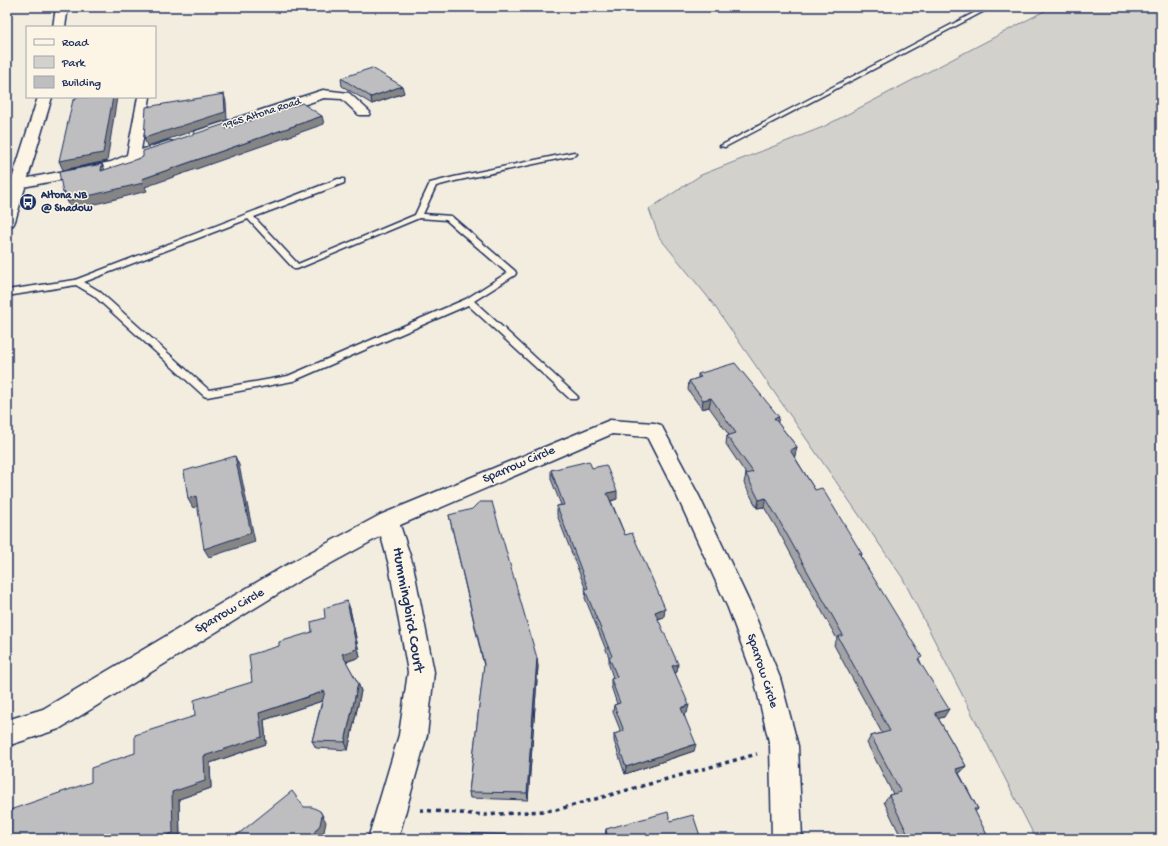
<svg xmlns="http://www.w3.org/2000/svg" width="1168" height="846" viewBox="0 0 1168 846" font-family="'Gochi Hand',sans-serif">
  <rect width="100%" height="100%" fill="#f3ede0"/>
  <filter id="ink" filterUnits="userSpaceOnUse"><feTurbulence type="fractalNoise" baseFrequency=".025" numOctaves="2"/><feDisplacementMap in="SourceGraphic" scale="8" xChannelSelector="R" yChannelSelector="G"/><feConvolveMatrix kernelMatrix="1 2 1 2 8 2 1 2 1" color-interpolation-filters="sRGB"/></filter>
  <g filter="url(#ink)">
    <path fill="#d3d1cc" stroke="#778095" d="M1052,7H1161V839H1036L902,577L711,301L659,237L649,209L701,175L823,127Z"/>
    <g fill="none" stroke-linecap="round" stroke-linejoin="round">
      <g stroke="#1b2f5e" stroke-width="3">
        <path id="service" d="M985,7H992L725,147L720,146Z
          M574,152L577,154L576,155L455,181L436,186L423,214L451,216L515,271L516,273L515,275L474,301L576,395L578,397L576,399H570L468,305L293,381L207,397L204,396L93,295L76,285L7,296V290L75,280L338,179H344V183L254,217L298,264L415,215L430,183L454,177ZM419,218L446,220L507,273L466,299L288,376L209,390L99,291L84,282L248,219L294,269H297Z"/>
      </g>
      <g stroke="#1b2f5e" stroke-width="3">
        <path id="minor" d="M323,90L349,93L370,112L369,115H359L342,99L324,98L206,137H196L194,134L196,131Z
          M138,97H150L141,150L169,141L174,142L176,145L174,148L138,160L120,168L18,188L13,187L11,184L13,181L111,162L127,155Z
          M610,420L654,423L661,425L699,496L752,608L780,678L798,746L802,839H772L770,746L754,678L728,608L677,496L647,437L612,434L400,525L413,565L434,672L427,735L398,839H368L399,735L408,672L389,565L381,536L297,582L59,729L7,746V720L43,709L281,568L380,515Z"/>
      </g>
      <g stroke="#1b2f5e" stroke-width="3">
        <path id="secondary" d="M56,7H68L65,27H53Z
          M38,97H52L15,221L13,225L7,226V195Z"/>
      </g>
      <path stroke="#1b2f5e" stroke-width="3.5" stroke-dasharray="4 4" stroke-linecap="butt" d="M420,810L486,815L556,810L757,754"/>
      <use href="#service" fill="#fcf5e5" fill-rule="evenodd"/>
      <use href="#minor" fill="#fcf5e5" fill-rule="evenodd"/>
      <use href="#secondary" fill="#fcf5e5" fill-rule="evenodd"/>
    </g>
    <path fill="#a3a3a5" stroke="#1b2f5e" d="M341,78L404,93L372,104L342,86Z
      M698,374L777,422L797,447L794,456L815,490L862,554L861,557L920,661L944,717L938,718L966,766L960,773H959L978,809L975,812L989,839H902L884,802L889,795L893,794L867,743L871,736L882,733L834,645L837,639L779,532L764,507L757,508L744,483L746,474L726,444L727,436L729,435L709,407L702,409L688,390L689,381L698,378Z
      M592,468L617,499L611,501L625,535L664,617L658,619L677,672L675,673L687,713L684,714L694,751L625,774L614,741V734L621,732L613,712L614,705L617,704L611,686V679L613,678L609,665V657L585,598L586,590L557,515V506L561,505L551,479V470Z
      M449,515L538,666L528,800L470,798L469,792L484,666Z
      M347,601L350,609L360,657L346,662L358,683L361,691L348,750L316,748L312,741L322,701L264,720L266,744L210,763L211,788L179,799L180,839L91,782L195,716L252,682L279,646L312,632L325,618Z
      M670,821L701,839H606L605,836L606,829Z"/>
    <path fill="#858586" stroke="#1b2f5e" d="M402,86L404,93L372,104L371,97Z
      M224,94L226,102L227,120L147,146L144,138Z
      M113,97H117L107,161L63,170L59,161Z
      M322,116L324,124L145,187L147,191L72,210L63,193L142,179Z
      M102,164L106,172L101,171Z
      M711,398L709,407L702,409L703,400Z
      M779,417L777,426L774,418Z
      M797,447L795,456L788,459L790,450Z
      M235,456L239,465L255,542L209,557L204,549Z
      M617,491V499L607,502V493Z
      M196,496L201,505L193,508L188,499Z
      M766,498L764,507L757,508L759,500Z
      M347,601L350,609L360,657L345,662L342,654Z
      M665,608L664,617L654,620L655,612Z
      M537,658L538,666L528,800L527,793Z
      M678,664L677,672L671,674L672,666Z
      M358,683L361,691L348,750L345,742Z
      M325,691L328,699L264,720L266,744L210,763L211,788L179,799L180,839H156L172,792L204,756L259,713Z
      M689,705L687,713L680,715L681,708Z
      M949,709L944,717L930,721L935,713Z
      M696,744L694,751L625,774L626,767Z
      M966,766L960,773L950,776L956,769Z
      M320,811L326,822L324,832L319,839H309Z
      M144,834L150,839H130Z"/>
    <path fill="#bebec0" stroke="#1b2f5e" d="M372,68L402,86L371,97L341,78Z
      M224,94L225,112L144,138L146,107Z
      M76,97H113L103,153L59,161L73,100H75Z
      M302,103L322,116L142,179L143,183L67,201L65,192L63,193L59,172L102,164L101,171L143,157V151L225,124L226,129Z
      M735,363L779,417L774,418L797,447L790,450L815,490L822,488L833,506L862,554H859L922,657L918,659L949,709L935,713L966,766L956,769L978,809H974L989,839H910L889,795L901,792L871,736L890,731L838,637L843,635L781,524L766,498L759,500L746,474L753,472L727,436L736,433L711,398L703,400L689,381L701,377L698,374Z
      M235,456L251,533L204,549L196,496L188,499L184,471Z
      M589,461L592,468L606,465L617,491L607,493L625,535L632,533L665,608L655,612L678,664L672,666L689,705L681,708L696,744L626,767L614,734L624,731L614,705L620,703L611,679L617,677L609,657L612,656L585,590L588,588L557,506L564,505L551,470Z
      M479,502H492L537,658L527,793L469,792L484,664L449,515L472,509Z
      M347,601L357,649L342,654L358,683L345,742L312,741L325,691L259,713L262,737L204,756L205,781L172,792L173,833L156,839H144V834L130,839H7V811L91,782V768L135,753V735L195,716L194,700L252,682L249,655L279,646V642L312,632L311,622L325,618L324,608Z
      M292,791L304,807H312L320,811L322,815L320,825L309,839H232Z
      M668,812L670,821L693,815L701,839H608L606,829Z
      M455,833L525,835V839H455Z"/>
  </g>
  <defs>
    <g id="bus-disc" transform="scale(0.9)"><circle r="9.5" fill="#1b2f5e" stroke="#fcf5e5"/><path d="M-5-6H5V4H4V6H2V4H-2V6H-4V4H-5ZM-3.5-4V0h7V-4ZM-3.5 1.2v1.5H-2V1.2ZM2 1.2v1.5H3.5V1.2Z" fill="#fff"/></g>
  </defs>
  <g fill-rule="evenodd">
    <use href="#bus-disc" x="28" y="202"/>
  </g>
  <g text-anchor="middle" dominant-baseline="central" stroke-width="3" stroke-linejoin="round" paint-order="stroke">
    <g font-size="11" fill="#1b2f5e" stroke="#fcf5e5">
      <text transform="translate(262 114) rotate(-18)">1965 Altona Road</text>
    </g>
    <g font-size="11" font-weight="bold" fill="#1b2f5e" stroke="#fcf5e5" text-anchor="start">
      <text x="41" y="196">Altona NB<tspan x="41" dy="13">@ Shadow</tspan></text>
    </g>
    <g font-size="13" fill="#1b2f5e" stroke="#fcf5e5">
      <text transform="translate(519 465) rotate(-23)">Sparrow Circle</text>
      <text transform="translate(230 611) rotate(-30)">Sparrow Circle</text>
      <text transform="translate(762 671) rotate(72)">Sparrow Circle</text>
    </g>
    <g font-size="16" fill="#1b2f5e" stroke="#fcf5e5">
      <text transform="translate(407 610) rotate(80)">Hummingbird Court</text>
    </g>
  </g>
  <rect width="1168" height="846" fill="none" stroke="#fcf5e5" stroke-width="24"/>
  <rect x="12" y="12" width="1144" height="822" fill="none" stroke="#1b2f5e" stroke-width="1.5" filter="url(#ink)"/>
  <rect x="26" y="26" width="130" height="72" fill="#fcf5e5" stroke="#a2a6af"/>
  <rect x="34" y="39" width="20" height="6" fill="#fcf5e5" stroke="#a2a6af"/>
  <text x="62" y="46" font-size="12" fill="#1b2f5e">Road</text>
  <rect x="34" y="56" width="20" height="12" fill="#d3d1cc" stroke="#a2a6af"/>
  <text x="62" y="66" font-size="12" fill="#1b2f5e">Park</text>
  <rect x="34" y="76" width="20" height="12" fill="#bebec0" stroke="#a2a6af"/>
  <text x="62" y="86" font-size="12" fill="#1b2f5e">Building</text>
</svg>
